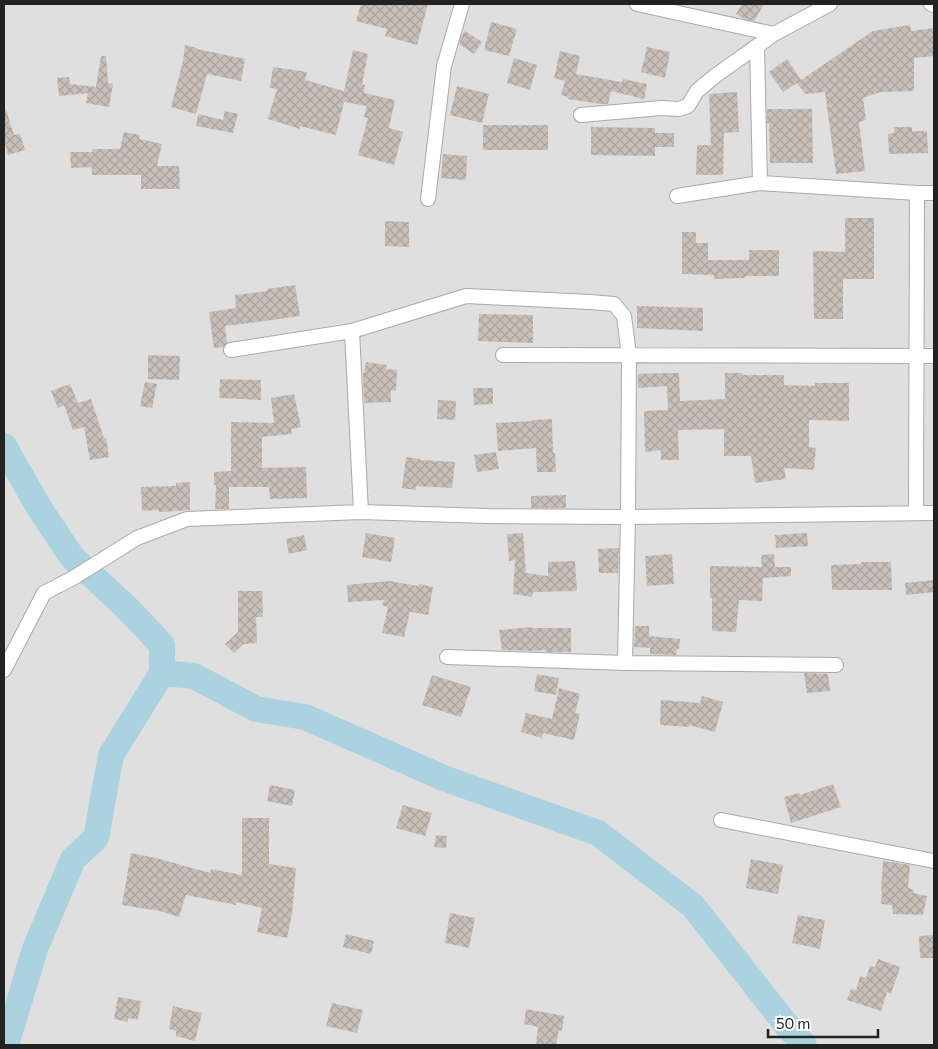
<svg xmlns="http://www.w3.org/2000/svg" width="938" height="1049" viewBox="0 0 938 1049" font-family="Commissioner,sans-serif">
  <defs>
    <pattern id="building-cross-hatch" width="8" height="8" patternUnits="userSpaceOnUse" patternTransform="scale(1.25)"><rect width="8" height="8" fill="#c7bfb8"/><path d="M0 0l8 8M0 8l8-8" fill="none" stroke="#aba49e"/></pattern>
  </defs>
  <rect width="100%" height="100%" fill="#f2efe9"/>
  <path fill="#e0dfdf" d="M4,4H934V1045H4Z"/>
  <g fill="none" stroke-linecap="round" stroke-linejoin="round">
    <path stroke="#aad3df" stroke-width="26" d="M4,446L38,506L72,557L128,609L162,645V673L111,755L96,838L73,859L35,949L6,1045
      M162,673L194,676L256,709L305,717L446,779L598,833L693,906L785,1023L804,1045"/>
  </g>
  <path fill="url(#building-cross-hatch)" d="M361,4H428L417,45L385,36L387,29L356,21Z
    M742,4H764L754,21L745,19L736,14Z
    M491,22L517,29L509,56L484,50Z
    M910,25L911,31L934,28V56L914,58V91L880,92L863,98L866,120L859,122L865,171L836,174L825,92L805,94L797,83L783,92L769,72L787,59L801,80L873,31Z
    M465,31L482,42L474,54L459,44L462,35Z
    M185,45L197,48V49L245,59L241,81L207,74L196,114L171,107L183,61Z
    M647,47L670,52L665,78L641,72Z
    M353,50L368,54L362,84L365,85L364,93L395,100L389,128L403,132L394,165L358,155L368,118L364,117L367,106L344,102L336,135L300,126V129L268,119L277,89L270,88L273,67L307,72L305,80L344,91Z
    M560,51L580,56L576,74L622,82L623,79L647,84L644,99L611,91L608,104H601L568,99L569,97L561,95L565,81L554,78Z
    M101,56H106L108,83L113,84L109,107L86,103L88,93L59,96L57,78L69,77L70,84L96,87Z
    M514,58L537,65L530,90L507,83Z
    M457,86L489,94L482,123L450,115Z
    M737,92L739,132L724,133L723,175H696L697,145H711L709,94Z
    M767,109H812L813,163H770L769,123H767Z
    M4,110H6L14,135L20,134L25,150L8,155L4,140Z
    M225,111L238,114L233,133L196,126L198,114L223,120Z
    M483,125H548V150H483Z
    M591,127L655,128V133H674V147H655V156L591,155Z
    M894,127H912V131H927L928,153L889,154L888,134L894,133Z
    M124,132L140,135L139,139L162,144L157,166H179L180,189H141V175H92V167L71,168L70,152H92V149H120Z
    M443,154L467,156L466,180L441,178Z
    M845,218H874V279H843V319H814L813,251L845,252Z
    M385,221L409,222V247L385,246Z
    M682,232H696V243H708V260H749V250H779V276H745V278L714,279V275L682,274Z
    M295,285L300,316L265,321L225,326L227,343L223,347L214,348L209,312L236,308L235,295L267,291V289Z
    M637,306L703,308V331L637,328Z
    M479,314L533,315V343L478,341Z
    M148,355L180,356L179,380L148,379Z
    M366,362L387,365L386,369L397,370L396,391L391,390V402L364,403L363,373H364Z
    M664,373H679L680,401L725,399V373H742V375H784V385L815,386V383H849V421L809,420V447L816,448L814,470L784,468L786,479L755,483L751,456H724V429L678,430L679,460H661V450L645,452L644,411L668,410L667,386L638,388V374Z
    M220,379L261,380V400L219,398Z
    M145,382L157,384L152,408L140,406Z
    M70,384L78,403L91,399L104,438H106L109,457L90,460L84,427L73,430L64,405L58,408L51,391Z
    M473,388H493V404L474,405Z
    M294,394L301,427L291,429L292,434L262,437V468L306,467L307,498L270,499L269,487H229V509H215L216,485H214V472L231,471V422L274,423L271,398Z
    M438,400L456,401L455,420L437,419Z
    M552,419L553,453H555L556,472H537L536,448L498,451L496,423L532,421V420Z
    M496,452L499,469L477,472L474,455Z
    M406,457L420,459V460L455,462L452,488L416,486V490L402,488Z
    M190,482V510L159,512V510L142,511L141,487L176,486V483Z
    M566,495V508H531V496Z
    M366,533L395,538L391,562L362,557Z
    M523,533L526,573L548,576V562L575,561L577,591L533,592L532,597L513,594L515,560L509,561L507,534Z
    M807,533L808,546L776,548L775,535Z
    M304,535L307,550L289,554L286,539Z
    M619,548L618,573H599L598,549Z
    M672,554L674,584L647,586L645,556Z
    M774,554L775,567H791V576L763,578L762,601L739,600L736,632L712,631V598H710V566L762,567L761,555Z
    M861,562H891L892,590H832L831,565L861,564Z
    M934,580V592L906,595L905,583Z
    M390,581L418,586L419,584L433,587L428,615L410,612L404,637L382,633L388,607L382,605L384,600L348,602L347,585Z
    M238,591H262L263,617H256L257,643L244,644L234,653L225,644L238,632Z
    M635,626H649V636L680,639L679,649H677L676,655L650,654V648L634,647Z
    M532,627V628H571V652H545V650L533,651L502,650L499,630Z
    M804,673L828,674L830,691L807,693Z
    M537,674L559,678L556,695L534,691Z
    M432,675L471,687L461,717L422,705Z
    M559,688L580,694L575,713L580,714L574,740L543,733L542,738L521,732L526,713L552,719Z
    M702,696L723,702L715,732L689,725V727L660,725L661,700L700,703Z
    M833,784L841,807L791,823L784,797L799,793L800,795Z
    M270,785L295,790L292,806L267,801Z
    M403,805L432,813L425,836L396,828Z
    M242,818H269V864L296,868L292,914L287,938L257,932L262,908L236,902V905L186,895L179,917L160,911L122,905L131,853L156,858L210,873L211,869L242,875Z
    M436,835L447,836L446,848L434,847Z
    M751,859L783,865L778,894L746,888Z
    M883,861L910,865L908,888L914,890L913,893L927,896L923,915L893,914L892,905L881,904L882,891H881Z
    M450,913L475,918L469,948L445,943Z
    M798,915L825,920L820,949L792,943Z
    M346,934L374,941L371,954L343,947Z
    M934,935V958H920L919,936Z
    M878,959L900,967L891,994L887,992L881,1011L847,1000L851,989L856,990L860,976L866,978L870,966L875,967Z
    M118,997L141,1001L138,1020L128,1018V1022L114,1019Z
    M332,1003L363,1010L357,1033L326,1026Z
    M173,1006L202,1013L195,1041L176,1036V1031L169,1029Z
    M526,1009L564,1016L562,1031L559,1030L556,1045H536L538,1027L524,1024Z"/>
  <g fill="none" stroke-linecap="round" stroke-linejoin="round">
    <g stroke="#a9a9a9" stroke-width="16">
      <path id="minor" d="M637,4L774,34
        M931,4L934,5
        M757,47L760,183
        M581,115L661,108L679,109L688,106L697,91L715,76L774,34L830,4
        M677,196L760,183L917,193H934
        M428,199L444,66L462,4
        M352,331L361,512
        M231,350L352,331L466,296L590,302L614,304L624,316L629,355L628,517L625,663L447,657
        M503,355L934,356
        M916,513L917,193
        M625,663L836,665
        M4,670L44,593L73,578L137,538L187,519L361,512L488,516L628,517L934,513
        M721,820L934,861"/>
    </g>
    <use href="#minor" stroke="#fff" stroke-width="14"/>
  </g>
  <rect width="938" height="1049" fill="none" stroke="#222222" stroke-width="10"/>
  <path d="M768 1029v8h110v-8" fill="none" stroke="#222222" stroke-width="2.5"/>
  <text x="776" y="1029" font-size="15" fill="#222222" stroke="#ffffff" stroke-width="4" paint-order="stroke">50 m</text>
</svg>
